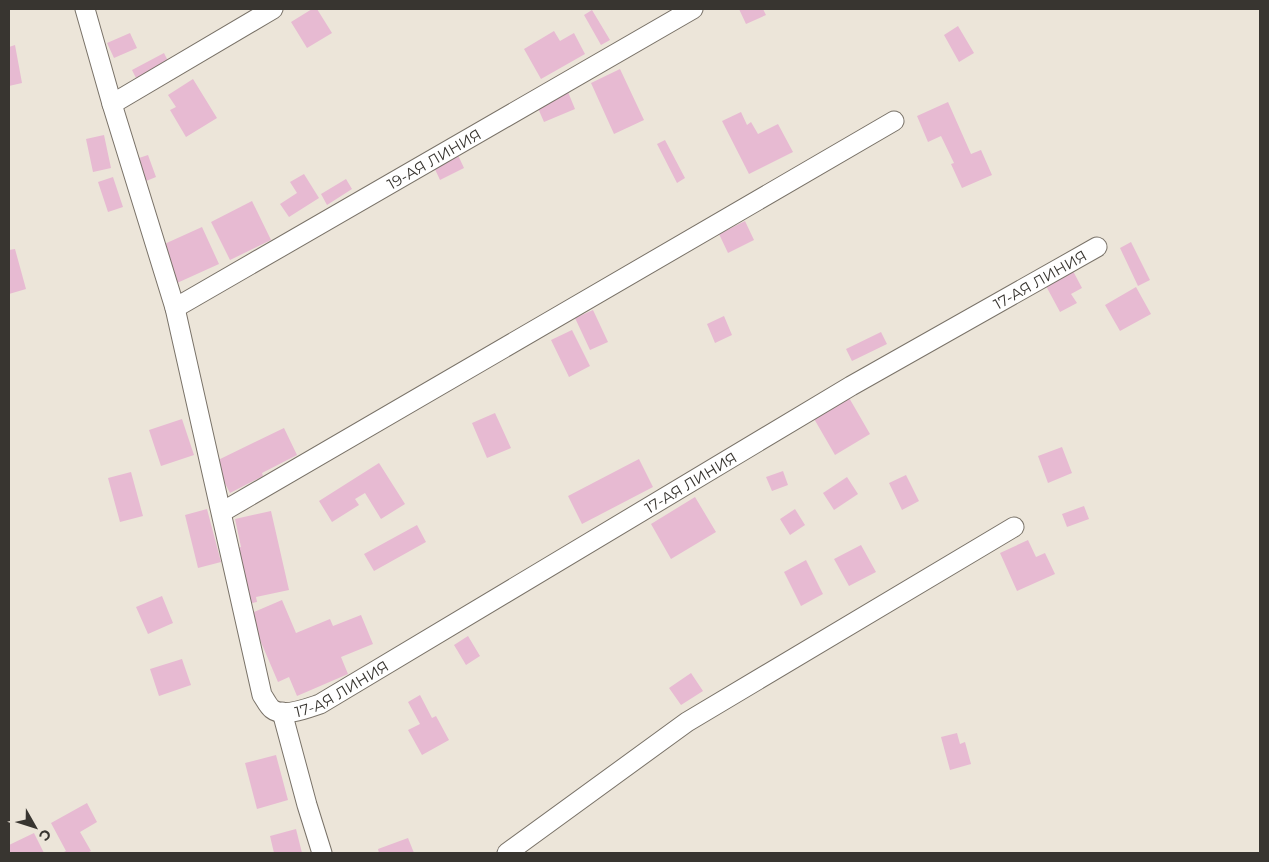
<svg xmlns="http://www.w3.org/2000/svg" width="1269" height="862" viewBox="0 0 1269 862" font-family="Montserrat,sans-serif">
  <rect width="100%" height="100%" fill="#ece5d9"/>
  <path fill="#e7bad2" d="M312,9H317L332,33L307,48L291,22Z
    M739,9H763L766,15L746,24Z
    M592,10L610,40L601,45L584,15Z
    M958,26L974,53L959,62L944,35Z
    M554,31L560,41L574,33L585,54L541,79L524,49Z
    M130,33L137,48L114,58L107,43Z
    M15,45L22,83L9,86V47Z
    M164,53L169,63L137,80L132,70Z
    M620,69L644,120L614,134L591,83Z
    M193,79L217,118L186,137L170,110L176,107L168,95Z
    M568,92L575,109L544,122L537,106Z
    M948,102L971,154L981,150L992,175L962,188L951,164L954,163L941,136L928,142L917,116Z
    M741,112L747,125L751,122L758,134L778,124L793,152L749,174L722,121Z
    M104,135L111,168L93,172L86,139Z
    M665,140L685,178L677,183L657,144Z
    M457,153L464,168L440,180L433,165Z
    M148,155L156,177L141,183L133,160Z
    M304,174L319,198L289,217L280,204L297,193L290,182Z
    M113,177L123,207L108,212L98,182Z
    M346,179L352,189L327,205L321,194Z
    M252,201L271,240L230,260L211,222Z
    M745,221L754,240L728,253L719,234Z
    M202,227L219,264L177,283L160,246Z
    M1131,242L1150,280L1138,286L1120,248Z
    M15,249L26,289L9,294V250Z
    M1073,271L1082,288L1071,294L1077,303L1060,312L1046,286Z
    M1136,287L1151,314L1120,331L1105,305Z
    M593,310L608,342L590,350L575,318Z
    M724,316L732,335L715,343L707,324Z
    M572,330L590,366L569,377L551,340Z
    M881,332L887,344L852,361L846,349Z
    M848,396L870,434L835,455L813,417Z
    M495,413L511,448L487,458L472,423Z
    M182,419L194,455L161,466L149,430Z
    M284,428L297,455L262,473L263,476L230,493L214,462Z
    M1062,447L1072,473L1048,483L1038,456Z
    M639,459L653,487L582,524L568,496Z
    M379,463L405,504L381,519L365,493L355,499L359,505L332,522L319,501Z
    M783,471L788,485L772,491L766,477Z
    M131,472L143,516L120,522L108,478Z
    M906,475L919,501L902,510L889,483Z
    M847,477L858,494L834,510L823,493Z
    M695,497L716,532L671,559L651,524Z
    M1084,506L1089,519L1067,527L1062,514Z
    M207,509L221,562L198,568L185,515Z
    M795,509L805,525L790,535L780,519Z
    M271,511L289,590L256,597L257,602L247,604L234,549L241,547L235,519Z
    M417,525L426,542L374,571L364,554Z
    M1028,540L1036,557L1045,553L1055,574L1017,591L1000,553Z
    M861,545L876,572L849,586L834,559Z
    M806,560L823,594L801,606L784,572Z
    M162,596L173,623L148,634L136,607Z
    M282,600L296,633L330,619L333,626L361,615L373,644L341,657L348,674L297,696L289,677L278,682L249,614Z
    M468,636L480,656L466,665L454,645Z
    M182,659L191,685L159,696L150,669Z
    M691,673L703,691L681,705L669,688Z
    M420,695L432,718L436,716L449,740L422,755L408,730L420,724L408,702Z
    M957,733L960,744L965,742L971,764L950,770L941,737Z
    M276,755L288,800L257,809L245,763Z
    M87,803L97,822L80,832L91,851L87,853H62L66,851L51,823Z
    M296,829L302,853H274L270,836Z
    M34,833L44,853H9V845Z
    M408,838L414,853H379L378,849Z"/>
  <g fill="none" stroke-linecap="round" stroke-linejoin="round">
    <g stroke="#797268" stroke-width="21">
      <g id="minor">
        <path id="s1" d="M85,9L112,104L175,308L262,695C265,699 268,706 272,709C283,718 308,708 320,704L851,386L1097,247"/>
        <path d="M112,104L273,9"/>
        <path id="s2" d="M175,308L693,9"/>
        <path d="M222,512L894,121"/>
        <path d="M282,712L307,805L322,853"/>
        <path d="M507,853L687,722L1014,527"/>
      </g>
    </g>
    <use href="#minor" stroke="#fff" stroke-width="19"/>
  </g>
  <g text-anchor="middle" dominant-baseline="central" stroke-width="4" stroke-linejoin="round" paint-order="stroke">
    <g font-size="15" fill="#383530" stroke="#ece5d9">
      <text stroke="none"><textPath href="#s2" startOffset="299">19-АЯ ЛИНИЯ</textPath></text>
      <text stroke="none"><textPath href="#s1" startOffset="1612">17-АЯ ЛИНИЯ</textPath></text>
      <text stroke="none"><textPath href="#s1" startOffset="1208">17-АЯ ЛИНИЯ</textPath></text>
      <text stroke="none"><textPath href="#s1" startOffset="802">17-АЯ ЛИНИЯ</textPath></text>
    </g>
  </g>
  <rect width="1269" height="862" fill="none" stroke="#383530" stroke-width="20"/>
  <g transform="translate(35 827) rotate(129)" stroke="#ece5d9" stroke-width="4" paint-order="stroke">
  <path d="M0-4L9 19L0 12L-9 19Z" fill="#383530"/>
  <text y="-8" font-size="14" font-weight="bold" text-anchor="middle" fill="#383530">С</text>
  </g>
</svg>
